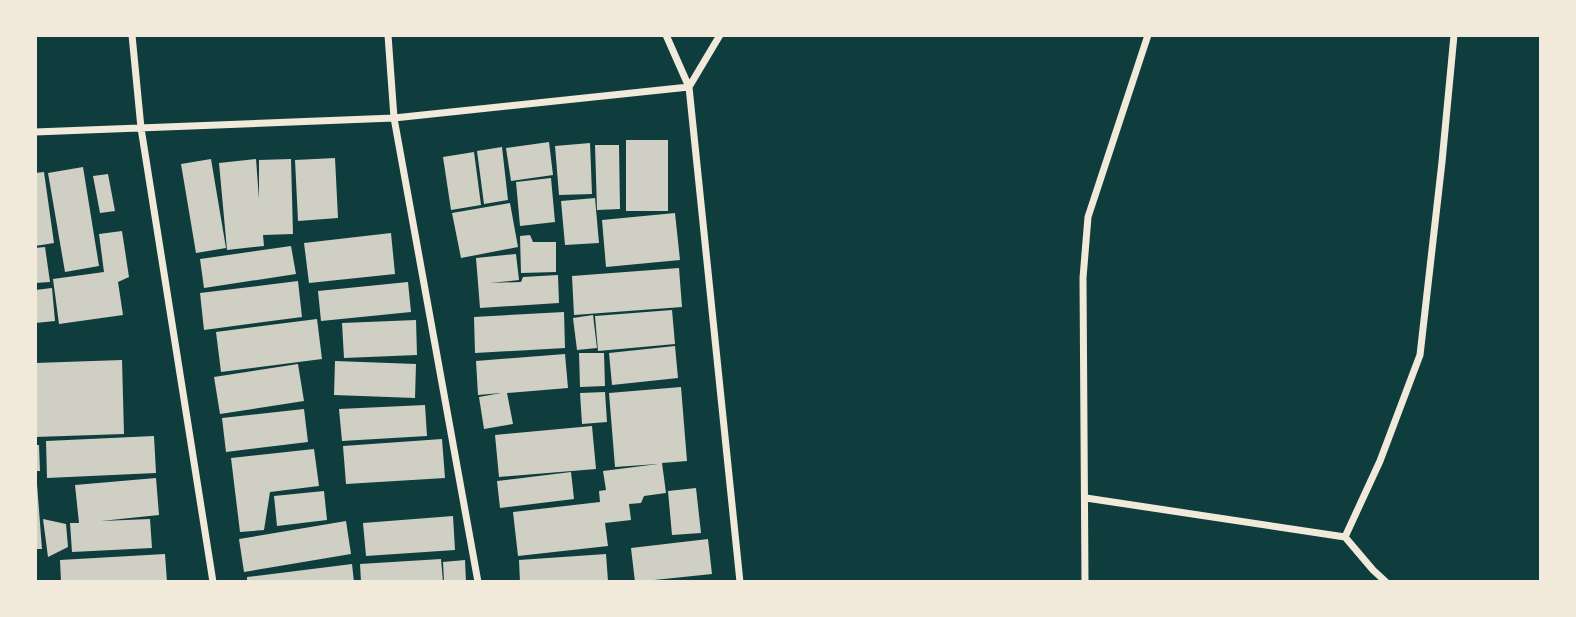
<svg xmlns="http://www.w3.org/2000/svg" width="1576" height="617" viewBox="0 0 1576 617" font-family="'Space Grotesk',sans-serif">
  <rect width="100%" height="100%" fill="#0f3d3e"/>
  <path fill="#cfcfc3" d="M626,140H668V211H626Z
    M549,142L553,175L511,181L506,148Z
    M590,143L592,194L559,195L555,146Z
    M595,145H619L620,209L597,210Z
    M502,147L508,200L484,204L477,151Z
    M474,152L481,205L451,210L443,157Z
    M335,158L338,218L298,221L295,160Z
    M211,159L226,248L196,253L181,164Z
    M256,159L259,199V160L291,159L293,234L263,235L264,246L227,250L219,163Z
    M83,167L99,266L65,272L48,173Z
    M44,172L54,243L35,246V173Z
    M108,174L115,211L100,213L93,176Z
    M551,178L555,222L520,226L516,182Z
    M595,198L599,243L565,245L561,201Z
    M510,203L518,247L461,258L452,213Z
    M675,213L680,260L606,267L602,220Z
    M122,231L129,277L118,282L123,315L59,324L53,279L104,272L99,234Z
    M391,233L395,274L309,283L304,243Z
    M530,235L533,242H556V272L521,273L520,236Z
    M291,246L296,274L204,288L200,259Z
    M45,247L50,282L35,283V248Z
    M516,254L519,280L490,283L521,282L523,277L558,275L559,303L480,308L476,258Z
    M679,268L682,307L574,315L572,276Z
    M298,281L302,317L204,330L200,293Z
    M408,282L411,312L321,321L318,291Z
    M52,288L55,321L35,323V290Z
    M672,310L675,344L598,351L595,316Z
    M564,312L565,348L475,353L474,317Z
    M593,315L597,348L577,350L573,318Z
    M317,319L322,359L221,372L216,332Z
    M416,320L417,355L344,358L342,323Z
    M675,346L678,378L612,385L609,353Z
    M579,353H604L605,386L580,387Z
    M565,354L568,388L507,393L513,424L484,429L479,397L501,393L478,395L476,361Z
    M122,360L124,434L35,437V363Z
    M335,361L416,364L415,398L334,395Z
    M298,364L304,401L220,414L214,377Z
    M681,387L687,461L662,463L666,493L644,496L641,503L629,504L631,520L605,523L608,546L518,556L513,512L600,502L599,491L606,490L603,471L658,464L615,467L609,393Z
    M605,392L607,422L582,424L580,393Z
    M425,405L427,436L342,441L339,409Z
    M304,409L308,442L226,452L222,418Z
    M592,426L596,469L499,477L495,435Z
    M154,436L156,473L47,478L46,441Z
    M442,439L445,478L346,484L343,446Z
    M35,445H39L40,471H35Z
    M314,449L319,486L270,492L264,530L240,532L231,458Z
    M571,472L574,499L500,508L497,481Z
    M156,478L159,515L101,521L150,519L152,548L72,552L70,523H79L75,485Z
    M35,484H37L42,549H35Z
    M696,488L701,533L672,535L668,491Z
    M324,491L327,520L277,526L274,496Z
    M453,516L455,550L366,556L363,523Z
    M43,519L66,524L68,547L48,557Z
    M346,521L351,554L244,572L239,539Z
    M708,539L712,574L635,582L631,548Z
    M165,554L167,582H61L60,560Z
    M606,554L608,581L520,582L519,560Z
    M441,559L443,582H361L360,564Z
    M465,560L466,582H444L443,562Z
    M352,564L354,582H247V577Z"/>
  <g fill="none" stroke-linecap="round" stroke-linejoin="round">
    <path stroke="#f1e9da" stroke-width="7" d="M132,35L141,128L213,582
      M388,35L394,118L478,582
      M720,35L689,87L740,582
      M35,132L394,118L689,87L666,35
      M1086,498L1345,537L1373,570L1386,582
      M1345,537L1380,461L1420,355L1442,162L1454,35
      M1085,582L1083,278L1088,217L1148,35"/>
  </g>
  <rect width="1576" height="617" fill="none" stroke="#f1e9da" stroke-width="74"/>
</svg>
